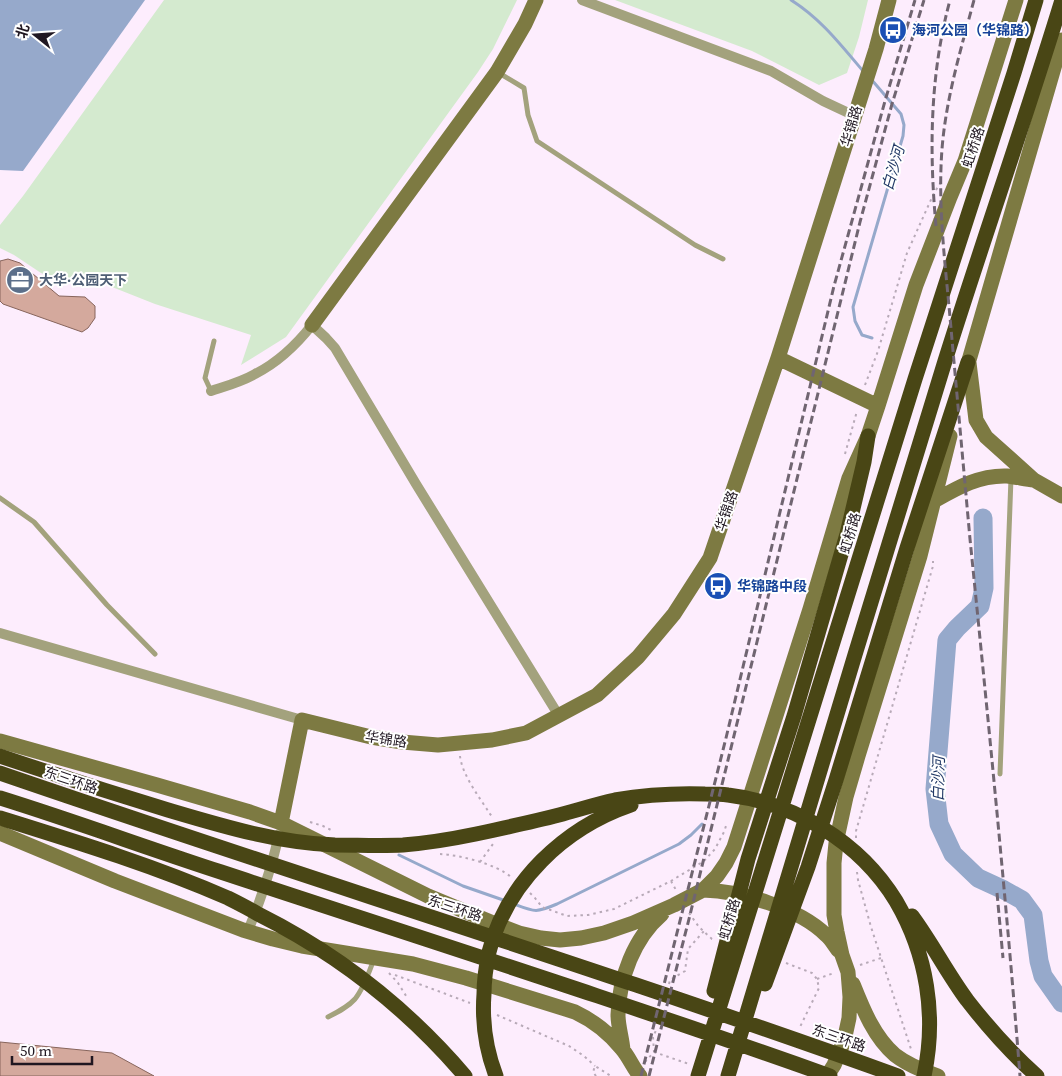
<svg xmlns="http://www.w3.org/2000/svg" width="1062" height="1076" viewBox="0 0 1062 1076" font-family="'Source Serif 4','Noto Sans SC',serif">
  <rect width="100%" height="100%" fill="#fdedfd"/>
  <path fill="#d4eacf" d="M164,0H517L493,49L478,72L286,337L241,365L251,335L155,304L107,285L84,280H58L41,273L14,255L0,248V225L23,196Z
    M615,0H868L859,37L847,73L819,85L752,51Z"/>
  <path fill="#96a9cb" d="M0,0H145L23,171L0,170Z"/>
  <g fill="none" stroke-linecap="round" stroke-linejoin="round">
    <path stroke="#96a9cb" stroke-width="3" d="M791,0C821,19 840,44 863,71
      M871,79L901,114L904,125L903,136L853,307L855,321L862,335L872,338
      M399,855L463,886L506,901
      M514,904C535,912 536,913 557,904L679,844L691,835L702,824"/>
    <path stroke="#96a9cb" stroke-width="19" d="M983,518L984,588L980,606L957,628L947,640L935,789L939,824L953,854L978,878L1004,890L1022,900L1033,915L1039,961L1043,976L1062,1003"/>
  </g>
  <path fill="#d4a99d" stroke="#87655c" d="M8,259L20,263L59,296L85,297L95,306V318L88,328L82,332L3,304L0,301V261Z
    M0,1042L112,1053L154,1076H0Z"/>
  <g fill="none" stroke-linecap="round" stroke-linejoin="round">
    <path stroke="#b8aab8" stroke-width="2" stroke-dasharray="2.5 4" stroke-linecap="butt" d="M865,385L878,351L907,253L934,193L943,179
      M845,454L857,411
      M460,756C462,775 480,798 490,814L493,817
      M310,822L323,826L333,831
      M856,838V831L933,566V561
      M440,854C460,855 496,864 511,877
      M480,862L493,844
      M857,872L858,880L871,927L911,1049
      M671,881L676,890
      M530,893L535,898L542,907L567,916L588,915L614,909L671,881L704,861L715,849L724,832L727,823
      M689,913L699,927L712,939L715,940
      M786,963L812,973L817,979L819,988L799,1029
      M860,965L881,958
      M389,973L398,983L408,999
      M395,975L470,1003
      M817,979L834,973
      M669,984L670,980L685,971L688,949L704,931
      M497,1015L569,1046L584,1056L595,1066
      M654,1052L689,1064
      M645,1062L654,1052L653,1037L657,1028
      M596,1076L593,1072L595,1066L611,1076"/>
    <path stroke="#a3a27d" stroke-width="5" d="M499,73L524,88L528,115L537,141L695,245L723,259
      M211,391L205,378L214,341
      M0,498L34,522L107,605L155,654
      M1000,774L1011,478
      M328,1017C338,1012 348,1007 355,999C364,988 369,972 374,959"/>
    <path stroke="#a3a27d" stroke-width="10" d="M582,0L771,71L823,101L855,116
      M211,391C226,386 241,382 255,374C277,363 297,344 312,325L326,338L335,348L416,484L559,716
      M0,633L302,720
      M248,931C261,899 272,867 279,834"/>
    <path stroke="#7d7a42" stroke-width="15" d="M312,325L497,72L525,24L536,0
      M778,358L878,406
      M969,363L976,420L986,437L1034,480L1062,496
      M965,374L1062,40
      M931,506L934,501C957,488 979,475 1007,476C1016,477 1025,479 1034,480
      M0,741L157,785L250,812L281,823L428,896L493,923L519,933L541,938L560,940L581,938L604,933L633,923L674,905L703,890L717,876L726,863L734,847L810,609L849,478L868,436L878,406L916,285L950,197L965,161L1016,0
      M281,823L302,720L371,737L402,742L438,745L492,740L526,733L597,695L638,657L674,614L710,558L778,358L876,49L889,0
      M0,833L115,881L243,930L273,939L302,946L413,964L466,978L575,1012C594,1021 609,1033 622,1049C629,1057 633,1068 640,1076
      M703,890C740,891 799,908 826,935C831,939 834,945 838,950
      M853,984C863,1009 874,1037 895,1055C908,1065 923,1071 938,1076
      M623,1050C622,1038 618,1026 618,1015C619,978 634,938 662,914
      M827,1076L834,1065L844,1041L849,1018L850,997L848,972L842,955L837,932L834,915V863L836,843L846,797L858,756L920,556L950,436"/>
    <path stroke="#494615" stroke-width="15" d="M0,756C56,775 112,793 168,810C222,826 278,843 335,845C357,845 381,846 403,845C428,843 452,839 476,834C504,828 532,822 559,815C578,810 596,804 615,800C644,795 675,793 705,794C713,794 721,794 728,795C795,803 860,842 896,901C927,954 937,1016 924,1076
      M0,773C299,876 601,969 898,1076
      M0,798C74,821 147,848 221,872C424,939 628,1004 830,1076
      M0,818C77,842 155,866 228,898C238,903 248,908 258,914C338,954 407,1008 465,1076
      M912,916C932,943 947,973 967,1000C988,1027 1011,1053 1037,1076
      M765,984L808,867L836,780L907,548L968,362
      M714,991L748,859L794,716L847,534L864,462L868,436
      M496,1076C486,1050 482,1021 484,994C484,980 486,966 489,952C507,882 564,828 631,805
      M698,1076L915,379L1014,73L1036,0
      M728,1076C800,837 871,599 945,361C983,240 1025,121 1062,0"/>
    <path stroke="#706571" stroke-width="3" stroke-dasharray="8 4" stroke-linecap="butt" d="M974,0C961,49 946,98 942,149C938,201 944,254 949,306C956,384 963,462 970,539C988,718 1006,897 1020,1076
      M936,226C929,150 930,74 950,0
      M997,893L1003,958
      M641,1076L726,738L834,286L885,101L915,0
      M649,1076L689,919L860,222L892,104L924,0"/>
  </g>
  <defs>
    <g id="bus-disc" transform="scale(1.4375)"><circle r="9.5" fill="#1a4fb4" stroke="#fff"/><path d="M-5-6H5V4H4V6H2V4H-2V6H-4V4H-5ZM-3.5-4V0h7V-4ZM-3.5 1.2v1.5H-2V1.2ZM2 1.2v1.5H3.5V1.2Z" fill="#fff"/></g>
    <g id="office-disc" transform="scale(1.4375)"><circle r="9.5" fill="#5c6f8a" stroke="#fff"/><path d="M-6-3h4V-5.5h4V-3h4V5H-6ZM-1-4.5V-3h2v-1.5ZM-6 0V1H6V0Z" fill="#fff"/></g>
  </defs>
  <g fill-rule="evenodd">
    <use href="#bus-disc" x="893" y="30"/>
    <use href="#office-disc" x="20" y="280"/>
    <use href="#bus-disc" x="718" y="586"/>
  </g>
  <g text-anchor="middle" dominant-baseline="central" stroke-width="4" stroke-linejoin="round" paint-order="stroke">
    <g font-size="14" font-weight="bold" fill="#164399" stroke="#fff" text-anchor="start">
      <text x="912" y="30">海河公园（华锦路）</text>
      <text x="737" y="586">华锦路中段</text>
    </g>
    <g font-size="14" fill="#201721" stroke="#fff">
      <text transform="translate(851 126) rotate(-73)">华锦路</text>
      <text transform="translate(973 147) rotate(-72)">虹桥路</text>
      <text transform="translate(726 511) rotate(-71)">华锦路</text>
      <text transform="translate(850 533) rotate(-73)">虹桥路</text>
      <text transform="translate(386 739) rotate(9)">华锦路</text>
      <text transform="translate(71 780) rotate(19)">东三环路</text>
      <text transform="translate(455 908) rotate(18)">东三环路</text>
      <text transform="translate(729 919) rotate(-73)">虹桥路</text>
      <text transform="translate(839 1038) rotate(19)">东三环路</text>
    </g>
    <g font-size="14" font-weight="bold" fill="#4e5e75" stroke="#fff" text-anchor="start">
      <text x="39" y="280">大华·公园天下</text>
    </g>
    <g font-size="15" font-style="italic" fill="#213966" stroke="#fff">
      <text transform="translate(893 168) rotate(-74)">白沙河</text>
      <text transform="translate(938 779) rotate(-89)">白沙河</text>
    </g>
  </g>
  <g transform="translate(35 35) rotate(287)" stroke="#ffffff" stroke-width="4" paint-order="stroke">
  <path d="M0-4L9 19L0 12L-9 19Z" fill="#201721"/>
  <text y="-8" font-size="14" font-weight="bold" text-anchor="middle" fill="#201721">北</text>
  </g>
  <path d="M12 1056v8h80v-8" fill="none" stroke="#201721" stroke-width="2.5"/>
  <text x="20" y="1056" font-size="15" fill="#201721" stroke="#ffffff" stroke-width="4" paint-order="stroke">50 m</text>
</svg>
